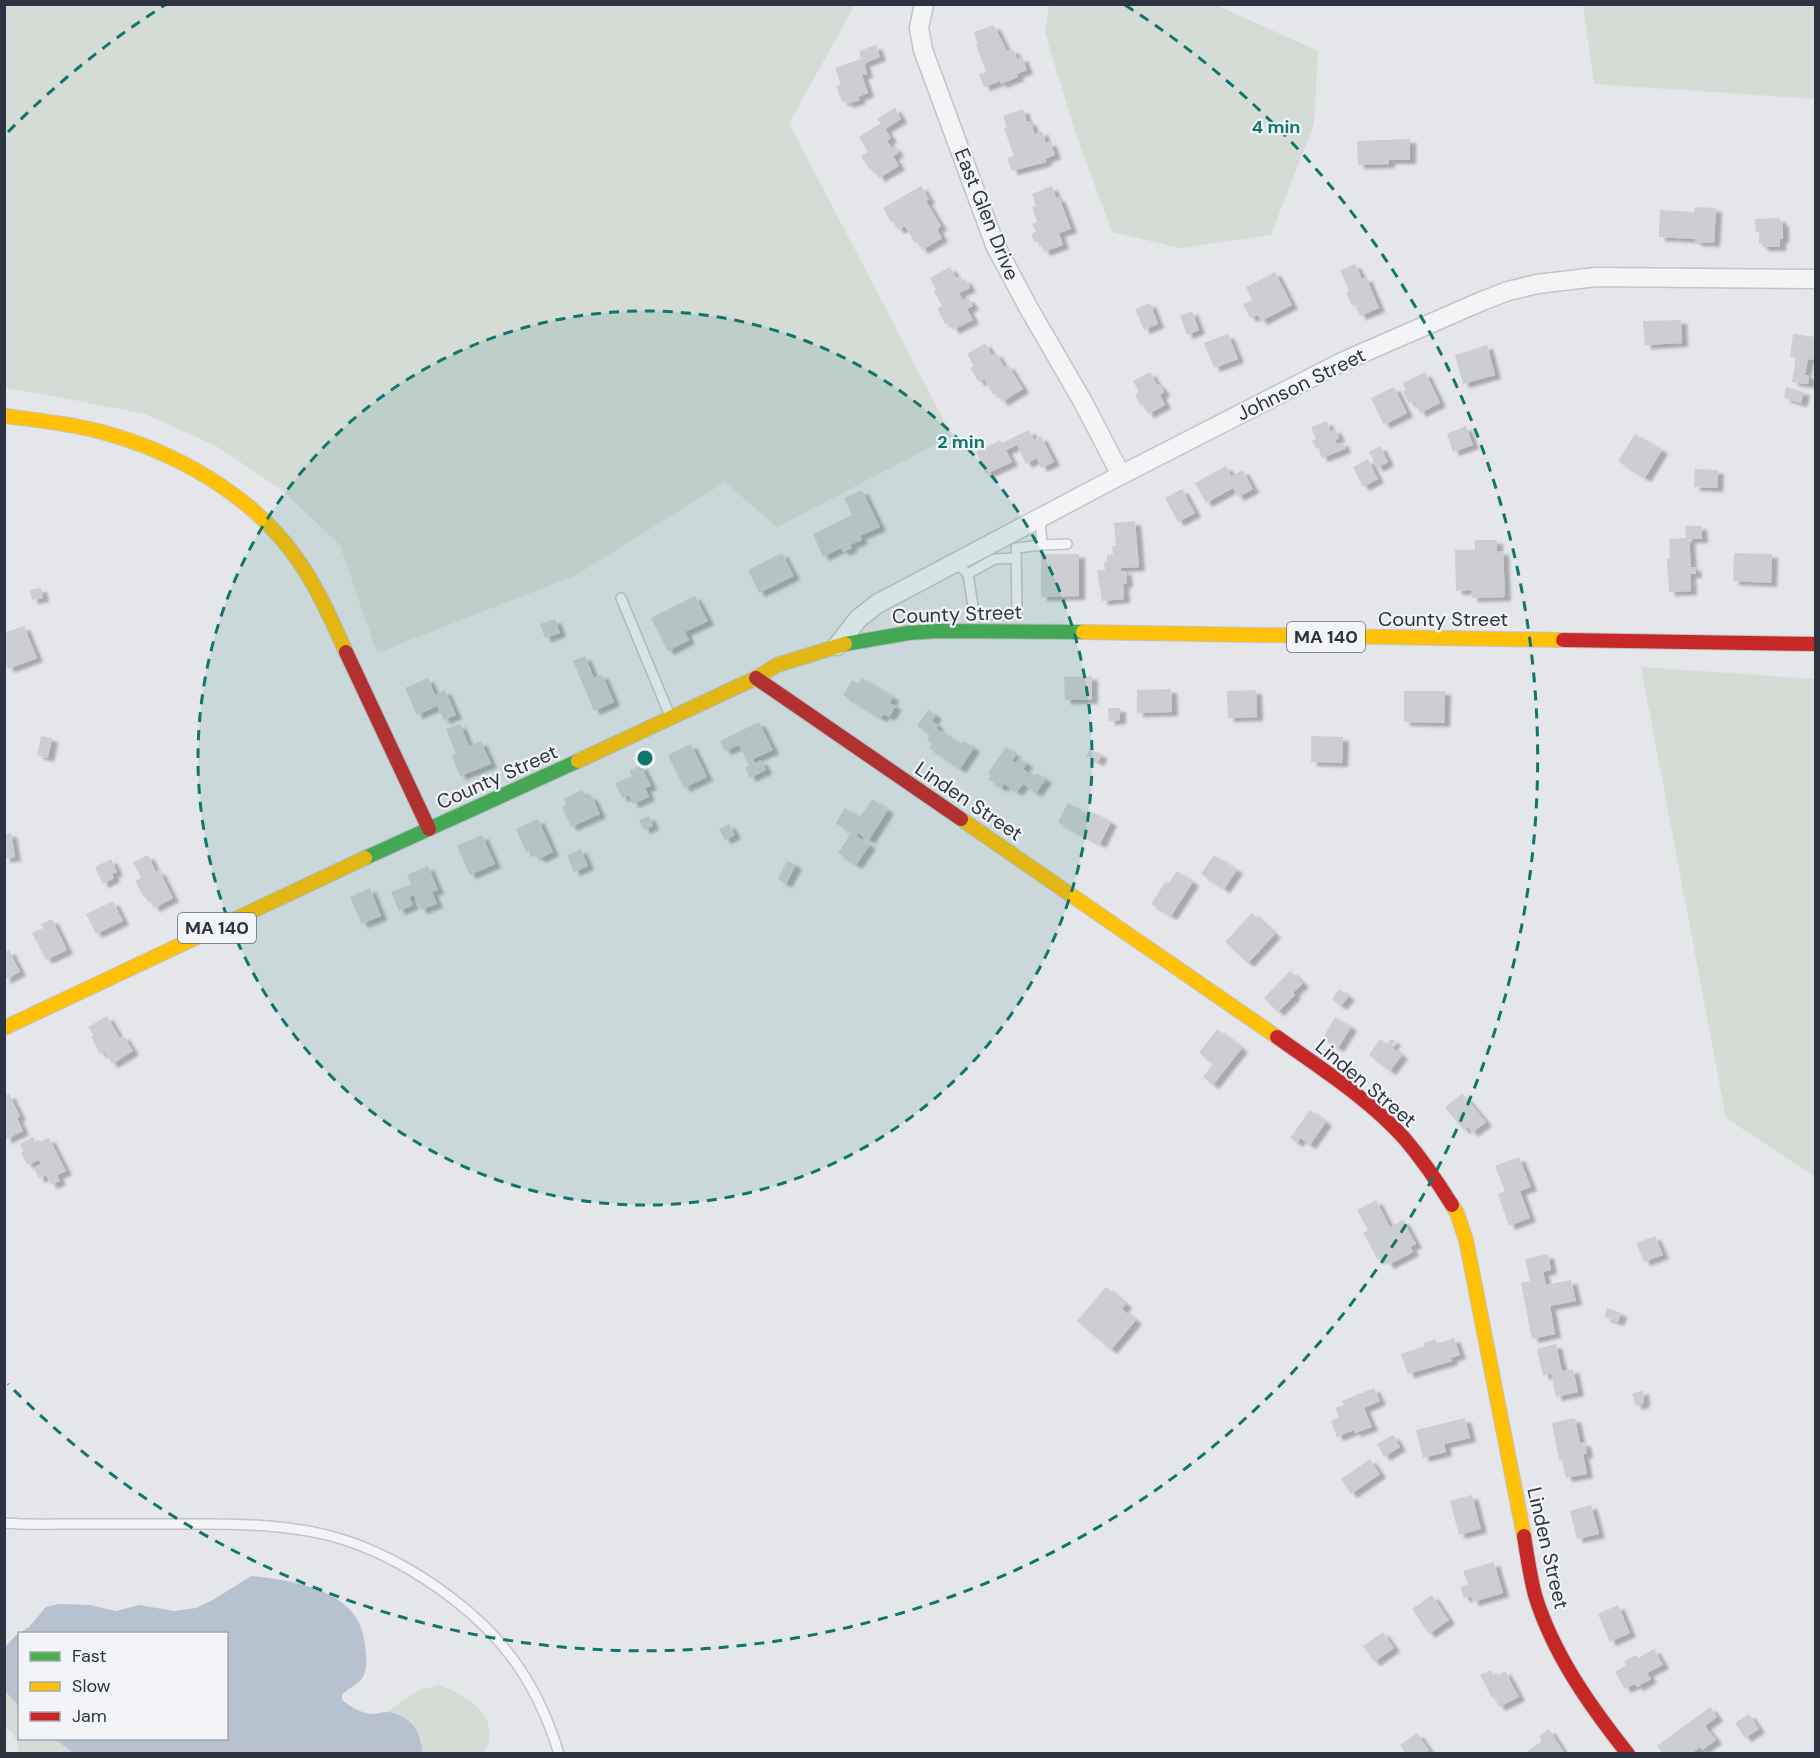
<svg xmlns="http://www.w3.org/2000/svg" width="1820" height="1758" viewBox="0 0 1820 1758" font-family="'DM Sans',sans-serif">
  <defs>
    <filter id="shadow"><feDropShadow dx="6" dy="4" stdDeviation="1.5" flood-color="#0004"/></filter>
  </defs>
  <rect width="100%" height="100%" fill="#e4e6e9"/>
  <path fill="#d5dcd5" d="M5,4L855,5L789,123L952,436L777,527L725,482L576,575L377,653L340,545L283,491L216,446L145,414L48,395L5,388Z
    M1049,5H1216L1318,51L1314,124L1271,235L1180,248L1112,232L1075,131L1045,33Z
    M1583,5H1815V99L1594,84Z
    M1641,667L1815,679V1177L1726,1118Z
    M439,1685C468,1696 504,1718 484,1753H422V1738L399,1715L387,1712L417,1691Z
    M4,1691L19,1707L20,1738L55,1739L75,1753H17L19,1745L12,1732L5,1727Z"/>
  <path fill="#b6c2d0" d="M251,1576C295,1581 361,1590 365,1645C366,1655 368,1667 363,1677C358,1685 348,1688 342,1695V1700C351,1707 361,1713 372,1714C377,1714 382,1712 386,1712C408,1713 424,1733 422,1753L75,1754L55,1739L226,1738V1634H20L19,1707L5,1691V1647L16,1635L29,1627L46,1607L59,1604L90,1605L116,1611L139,1605L174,1611L196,1608L213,1600Z"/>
  <path fill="#cdced1" filter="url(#shadow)" d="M994,25L1007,51L1013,49L1017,59L1022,57L1027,70L1017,74L1018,77L1001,84L1000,81L984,87L979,74L986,72L976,45L978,44L974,32Z
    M876,45L880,57L864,63L867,74L862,75L868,93L858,97L860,100L847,104L846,101L842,102L836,86L841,84L835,68L861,59L859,51Z
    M895,108L901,119L885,129L891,138L887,141L892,148L895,147L898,153L893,156L899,166L879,178L873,168L870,170L861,156L868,152L859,137L881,123L877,119Z
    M1023,109L1027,122L1030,121L1035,134L1042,131L1046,143L1050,141L1055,155L1045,159L1046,162L1012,171L1007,158L1014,156L1004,128L1007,127L1003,116Z
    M1410,139V160H1389V164L1358,165L1357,141Z
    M921,186L929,199L926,201L941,226L937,229L942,238L922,250L917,241L915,243L905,226L898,230L893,221L891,222L883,208Z
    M1052,186L1056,198L1059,197L1071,229L1059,233L1063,245L1044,252L1039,241L1035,242L1031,234L1036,232L1032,224L1037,222L1032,207L1036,206L1032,194Z
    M1695,207L1716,208L1714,243L1695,242V239L1659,237L1660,210L1694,212Z
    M1780,218V222H1783V239H1780V247H1762V243L1759,244V232H1756L1755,219Z
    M1355,264L1362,279L1366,277L1379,308L1360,316L1355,304L1352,306L1346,292L1349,291L1340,270Z
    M950,267L956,278L959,277L961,281L965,279L970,288L959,293L963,300L968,298L973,306L967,309L973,320L953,330L949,322L945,324L937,308L942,306L934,291L936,290L930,278Z
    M1275,272L1292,305L1261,321L1258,315L1250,318L1243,304L1252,300L1246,287Z
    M1150,303L1158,324L1144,330L1135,309Z
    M1192,311L1199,330L1187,335L1180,316Z
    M1681,320L1682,343L1645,345L1643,321Z
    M1228,334L1238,359L1214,368L1204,343Z
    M1793,334L1816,337V360L1808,359L1805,375H1809L1808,384L1792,382L1796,357H1790Z
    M985,343L992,355L996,353L1004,367L1008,365L1023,389L1002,402L996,393L993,394L984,379L979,382L970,368L974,366L967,354Z
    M1487,345L1495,375L1463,384L1455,355Z
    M1150,372L1157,385L1159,384L1164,392L1160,395L1165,405L1148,414L1143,404L1140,405L1135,394L1139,392L1133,381Z
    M1425,372L1440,403L1420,413L1414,401L1409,403L1403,391L1406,390L1403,383Z
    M1394,387L1407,413L1384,425L1371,398Z
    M1786,387L1804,392L1801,403L1784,398Z
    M1327,421L1330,431L1335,429L1339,438L1335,440L1337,444L1342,442L1345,449L1322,458L1319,452L1322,450L1321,447L1316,449L1312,440L1316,439L1311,427Z
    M1466,426L1473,445L1453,452L1447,434Z
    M1029,430L1034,440L1041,436L1054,462L1041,468L1037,458L1026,464L1017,445L1006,450L1012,462L986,474L976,452L1000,440L1002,443Z
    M1635,434L1662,450L1645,478L1618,461Z
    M1380,446L1388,462L1377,468L1369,452Z
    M1368,459L1378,479L1363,487L1353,467Z
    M1226,466L1231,476L1243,470L1253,489L1238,497L1233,488L1206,503L1195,483Z
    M1695,469L1718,470L1717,488L1694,487Z
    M1182,489L1195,513L1178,522L1165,498Z
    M862,490L880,527L860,536L862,540L850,545L852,548L843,552L841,548L823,557L813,534L852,515L844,498Z
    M1135,521L1139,567L1121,568V571H1126L1127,583L1123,584L1124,599L1102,601L1097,570H1105L1104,562H1107V555L1113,554L1112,546H1116L1114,523Z
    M1685,526H1701L1702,539H1689L1691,567H1695L1696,574H1690L1691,591L1669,592L1667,559L1670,558L1669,539L1686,538Z
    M1475,540H1497V551H1503L1505,597L1472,598L1471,590L1456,591L1455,550H1475Z
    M782,553L794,576L759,593L748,570Z
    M1734,553L1772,554L1771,583L1733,581Z
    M1041,554H1079V596L1041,597Z
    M41,588L43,598L32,600L30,590Z
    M695,596L708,621L685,632L689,640L668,651L651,618Z
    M555,619L560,633L545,638L540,624Z
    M24,626L37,658L8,669L4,659V633Z
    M585,656L594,678L602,674L614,702L594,711L573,661Z
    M1092,676V700H1065L1064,677Z
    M428,678L435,695L445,690L456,715L444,720L437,706L417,715L405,688Z
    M862,678L893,697L890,703L896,706L889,717L884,714L881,718L843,695L852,680L858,684Z
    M1171,689L1172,712L1137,713V690Z
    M1256,690L1257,717L1228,718L1227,691Z
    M1404,691H1445L1444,723L1404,722Z
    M1108,708H1120V720L1109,721Z
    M928,710L936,715L932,721L938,725L936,728L962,745L964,741L974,748L960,769L929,748L932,744L927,740L930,734L917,726Z
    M759,722L773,750L753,759L755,763L761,760L766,770L750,778L745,767L749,766L739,745L725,751L720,741Z
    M460,724L469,746L481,741L491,764L460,776L452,756L456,754L446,729Z
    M41,736L52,738L48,758L37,755Z
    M1311,736L1343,737L1342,763L1311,762Z
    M691,744L707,777L684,788L668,755Z
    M1006,747L1016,755L1012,761L1016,763L1019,758L1027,763L1023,769L1034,777L1037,773L1046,779L1036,793L1023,784L1017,792L1004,784L1001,788L988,779L991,776L988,773Z
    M1090,749L1102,755L1098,762L1086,756Z
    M641,765L651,786L645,788L649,797L633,804L629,795L622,798L615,783L632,776L629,771Z
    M582,790L586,797L591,795L600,814L571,827L562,807L566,805L564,799Z
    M872,799L888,810L869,840L858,833L856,836L870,845L856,865L838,853L851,833L836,823L845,808L860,817Z
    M1068,803L1089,815L1091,811L1111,822L1100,844L1058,822Z
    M649,816L653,826L644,830L639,820Z
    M538,819L553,852L539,859L537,855L534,857L531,850L526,852L516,829Z
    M729,824L735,835L725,840L719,829Z
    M11,833L15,857L4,859V834Z
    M482,835L495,864L470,875L457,846Z
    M581,849L588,866L574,872L567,855Z
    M148,855L156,872L159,870L173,898L154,908L148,896L144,898L135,881L141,878L133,862Z
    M1214,855L1237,870L1224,889L1201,874Z
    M111,859L117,872L112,874L114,878L103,884L95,867Z
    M787,861L796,865L786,884L778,879Z
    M428,866L438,890L432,892L437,904L421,910L414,895L409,897L413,905L399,911L391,892L411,884L407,875Z
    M1177,871L1193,882L1171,916L1151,904L1166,881L1169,883Z
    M370,888L381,916L362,924L350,897Z
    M113,901L123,921L96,934L86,914Z
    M1252,913L1275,934L1248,963L1225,942Z
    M52,919L67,950L46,960L32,933L43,928L41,924Z
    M9,950L20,972L4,980V953Z
    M1290,971L1303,983L1293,993L1295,995L1278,1012L1264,998Z
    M1339,989L1349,996L1341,1006L1332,999Z
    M107,1016L120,1038L123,1035L133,1051L112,1064L104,1051L100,1054L91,1037L94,1036L88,1027Z
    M1335,1017L1351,1027L1338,1048L1323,1038Z
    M1217,1029L1242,1048L1213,1085L1203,1077L1213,1064L1199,1053Z
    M1380,1039L1387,1044L1391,1039L1395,1041L1391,1047L1402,1055L1390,1071L1369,1055Z
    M1462,1093L1486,1122L1472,1133L1468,1127L1464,1130L1445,1108Z
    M9,1094L20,1116L17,1118L23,1131L5,1140V1096Z
    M1310,1110L1326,1122L1310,1145L1300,1138L1297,1143L1290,1138Z
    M33,1137L37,1144L49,1138L66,1171L57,1175L60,1181L51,1185L46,1175L39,1179L34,1168L41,1164L39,1160L27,1165L21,1152L24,1151L20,1144Z
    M1519,1157L1531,1187L1520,1191L1530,1218L1509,1226L1498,1194L1505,1191L1495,1166Z
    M1376,1200L1390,1227L1403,1220L1416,1244L1410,1247L1413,1252L1388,1265L1384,1257L1378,1260L1363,1233L1368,1230L1357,1210Z
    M1655,1236L1663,1255L1644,1262L1636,1243Z
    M1548,1254L1551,1270L1543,1272L1546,1285L1571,1280L1576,1301L1550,1306L1555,1334L1532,1339L1521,1283L1530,1281L1525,1259Z
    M1106,1287L1126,1304L1122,1309L1136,1320L1111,1350L1077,1321Z
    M1607,1308L1621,1313L1618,1322L1604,1317Z
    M1454,1338L1460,1355L1451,1358L1452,1361L1408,1374L1401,1354L1425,1346L1424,1343L1435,1339L1437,1344Z
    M1556,1344L1562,1371L1573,1369L1578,1392L1556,1397L1551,1373L1543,1376L1537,1349Z
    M1374,1388L1380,1401L1364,1408L1372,1427L1355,1433L1354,1430L1337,1437L1331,1421L1339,1417L1335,1408L1344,1405L1342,1401Z
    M1643,1390L1644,1403L1636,1406L1632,1394Z
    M1465,1418L1470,1438L1444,1444L1446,1452L1423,1458L1416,1430Z
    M1575,1418L1580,1443L1585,1442L1587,1454H1583L1587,1474L1566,1478L1562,1460H1559L1552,1423Z
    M1393,1435L1400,1447L1384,1457L1377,1444Z
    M1370,1459L1380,1474L1351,1494L1341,1479Z
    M1472,1495L1481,1529L1459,1535L1450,1501Z
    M1591,1505L1599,1534L1577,1539L1570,1511Z
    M1494,1562L1503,1593L1473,1602L1471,1596L1464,1598L1460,1587L1468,1584L1463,1571Z
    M1432,1595L1449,1620L1429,1634L1412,1609Z
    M1618,1605L1630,1633L1610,1642L1598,1614Z
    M1383,1632L1394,1648L1374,1662L1363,1646Z
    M1654,1649L1663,1665L1647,1673L1651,1679L1637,1687L1635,1684L1625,1689L1615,1672L1626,1665L1624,1661L1636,1655L1638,1658Z
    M1491,1670L1494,1677L1505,1671L1519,1697L1499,1707L1494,1697L1492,1698L1480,1675Z
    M1710,1707L1717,1717L1705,1726L1716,1740L1702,1750L1700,1747L1691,1754H1663L1657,1746Z
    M1749,1714L1759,1729L1745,1738L1735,1723Z
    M1549,1729L1565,1754H1530L1528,1751L1542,1741L1539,1736Z
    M1417,1733L1429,1750L1423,1754H1416L1414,1752L1406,1754L1400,1745Z"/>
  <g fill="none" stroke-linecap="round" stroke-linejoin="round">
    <g stroke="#c3c4c7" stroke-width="12">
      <path id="lane" d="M1040,518L1042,545L1067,544
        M956,563L968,574L975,619
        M968,574L994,559L1016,558
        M621,598L670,716
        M975,615L1017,614L1016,548L1042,545
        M4,1523C29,1525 53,1524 77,1524C118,1524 159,1524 201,1524C243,1524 286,1525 327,1535C372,1546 417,1571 453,1599C507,1640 539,1688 559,1754"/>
    </g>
    <g stroke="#c3c4c7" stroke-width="21">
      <path id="street" d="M924,4L919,28L923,50L995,245L1028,307L1083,402L1121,475
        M837,646L858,619L877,604L1121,475L1342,362L1482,301L1508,291L1537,284L1596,277L1816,279"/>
    </g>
    <g stroke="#c3c4c7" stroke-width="16">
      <path id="fast" d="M845,644L908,633L938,631L1083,632
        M365,858L578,761"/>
    </g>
    <g stroke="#c3c4c7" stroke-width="16">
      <path id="slow" d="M4,416C36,420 68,423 98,431C172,450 250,493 295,556C317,586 331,619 346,652
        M1083,632L1563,640
        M578,761L756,678L777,665L845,644
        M961,819L1277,1037
        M4,1028L365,858
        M1452,1205L1457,1213L1466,1240L1524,1536"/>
    </g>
    <g stroke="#c3c4c7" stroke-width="16">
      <path id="jam" d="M1563,640L1816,644
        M346,652L429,829
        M756,678L961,819
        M1277,1037C1320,1068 1368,1098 1404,1138C1422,1159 1437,1181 1452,1205
        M1524,1536C1527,1555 1530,1576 1535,1595C1553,1654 1590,1706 1628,1754"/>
    </g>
    <use href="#lane" stroke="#f3f4f5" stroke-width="9"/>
    <use href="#street" stroke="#f3f4f5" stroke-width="18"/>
    <use href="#fast" stroke="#4caf50" stroke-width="14"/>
    <use href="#slow" stroke="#ffc107" stroke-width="14"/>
    <use href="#jam" stroke="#c62828" stroke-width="14"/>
  </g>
  <circle cx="645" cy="758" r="447" fill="#0f766e" fill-opacity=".12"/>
  <g fill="none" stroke="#0f766e" stroke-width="3" stroke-dasharray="10 8">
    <circle cx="645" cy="758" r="447"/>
    <path d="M8 132A893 893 0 0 1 165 5M1125 5A893 893 0 1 1 8 1384"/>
  </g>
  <g text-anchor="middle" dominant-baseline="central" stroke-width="4.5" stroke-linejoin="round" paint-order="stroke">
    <g fill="#f3f4f7" stroke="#686d77" stroke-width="1.5">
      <rect x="1287" y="622" width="78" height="30" rx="4.5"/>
      <rect x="178" y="913" width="78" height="30" rx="4.5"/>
    </g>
    <g font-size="18" font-weight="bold" fill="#2d3340">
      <text x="1326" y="637">MA 140</text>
      <text x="217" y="928">MA 140</text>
    </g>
    <g font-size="20" fill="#2d3340" stroke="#f3f4f7">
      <text transform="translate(987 214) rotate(68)">East Glen Drive</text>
      <text transform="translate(1301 384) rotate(-26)">Johnson Street</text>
      <text transform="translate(957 614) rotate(-2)">County Street</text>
      <text x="1443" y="619">County Street</text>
      <text transform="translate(497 777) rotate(-24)">County Street</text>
      <text transform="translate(969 801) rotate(34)">Linden Street</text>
      <text transform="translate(1366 1083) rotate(40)">Linden Street</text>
      <text transform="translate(1548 1548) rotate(77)">Linden Street</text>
    </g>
  </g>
  <circle cx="645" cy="758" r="9" fill="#0f766e" stroke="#f3f4f7" stroke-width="3"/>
  <g font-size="18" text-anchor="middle" font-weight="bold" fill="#0f766e" stroke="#f3f4f7" stroke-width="4.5" stroke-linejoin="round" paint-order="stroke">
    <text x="1276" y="133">4 min</text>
    <text x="961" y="448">2 min</text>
  </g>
  <rect width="1820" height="1758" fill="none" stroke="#2d3340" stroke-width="12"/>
  <rect x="18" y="1632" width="210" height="108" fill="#f3f4f7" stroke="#a4a7ae" stroke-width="1.5"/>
  <rect x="30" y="1652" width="30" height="9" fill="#4caf50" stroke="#a4a7ae" stroke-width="1.5"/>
  <text x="72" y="1662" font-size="18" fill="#2d3340">Fast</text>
  <rect x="30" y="1682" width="30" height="9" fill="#ffc107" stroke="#a4a7ae" stroke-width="1.5"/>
  <text x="72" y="1692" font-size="18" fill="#2d3340">Slow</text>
  <rect x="30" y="1712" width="30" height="9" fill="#c62828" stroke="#a4a7ae" stroke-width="1.5"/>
  <text x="72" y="1722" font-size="18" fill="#2d3340">Jam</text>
</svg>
